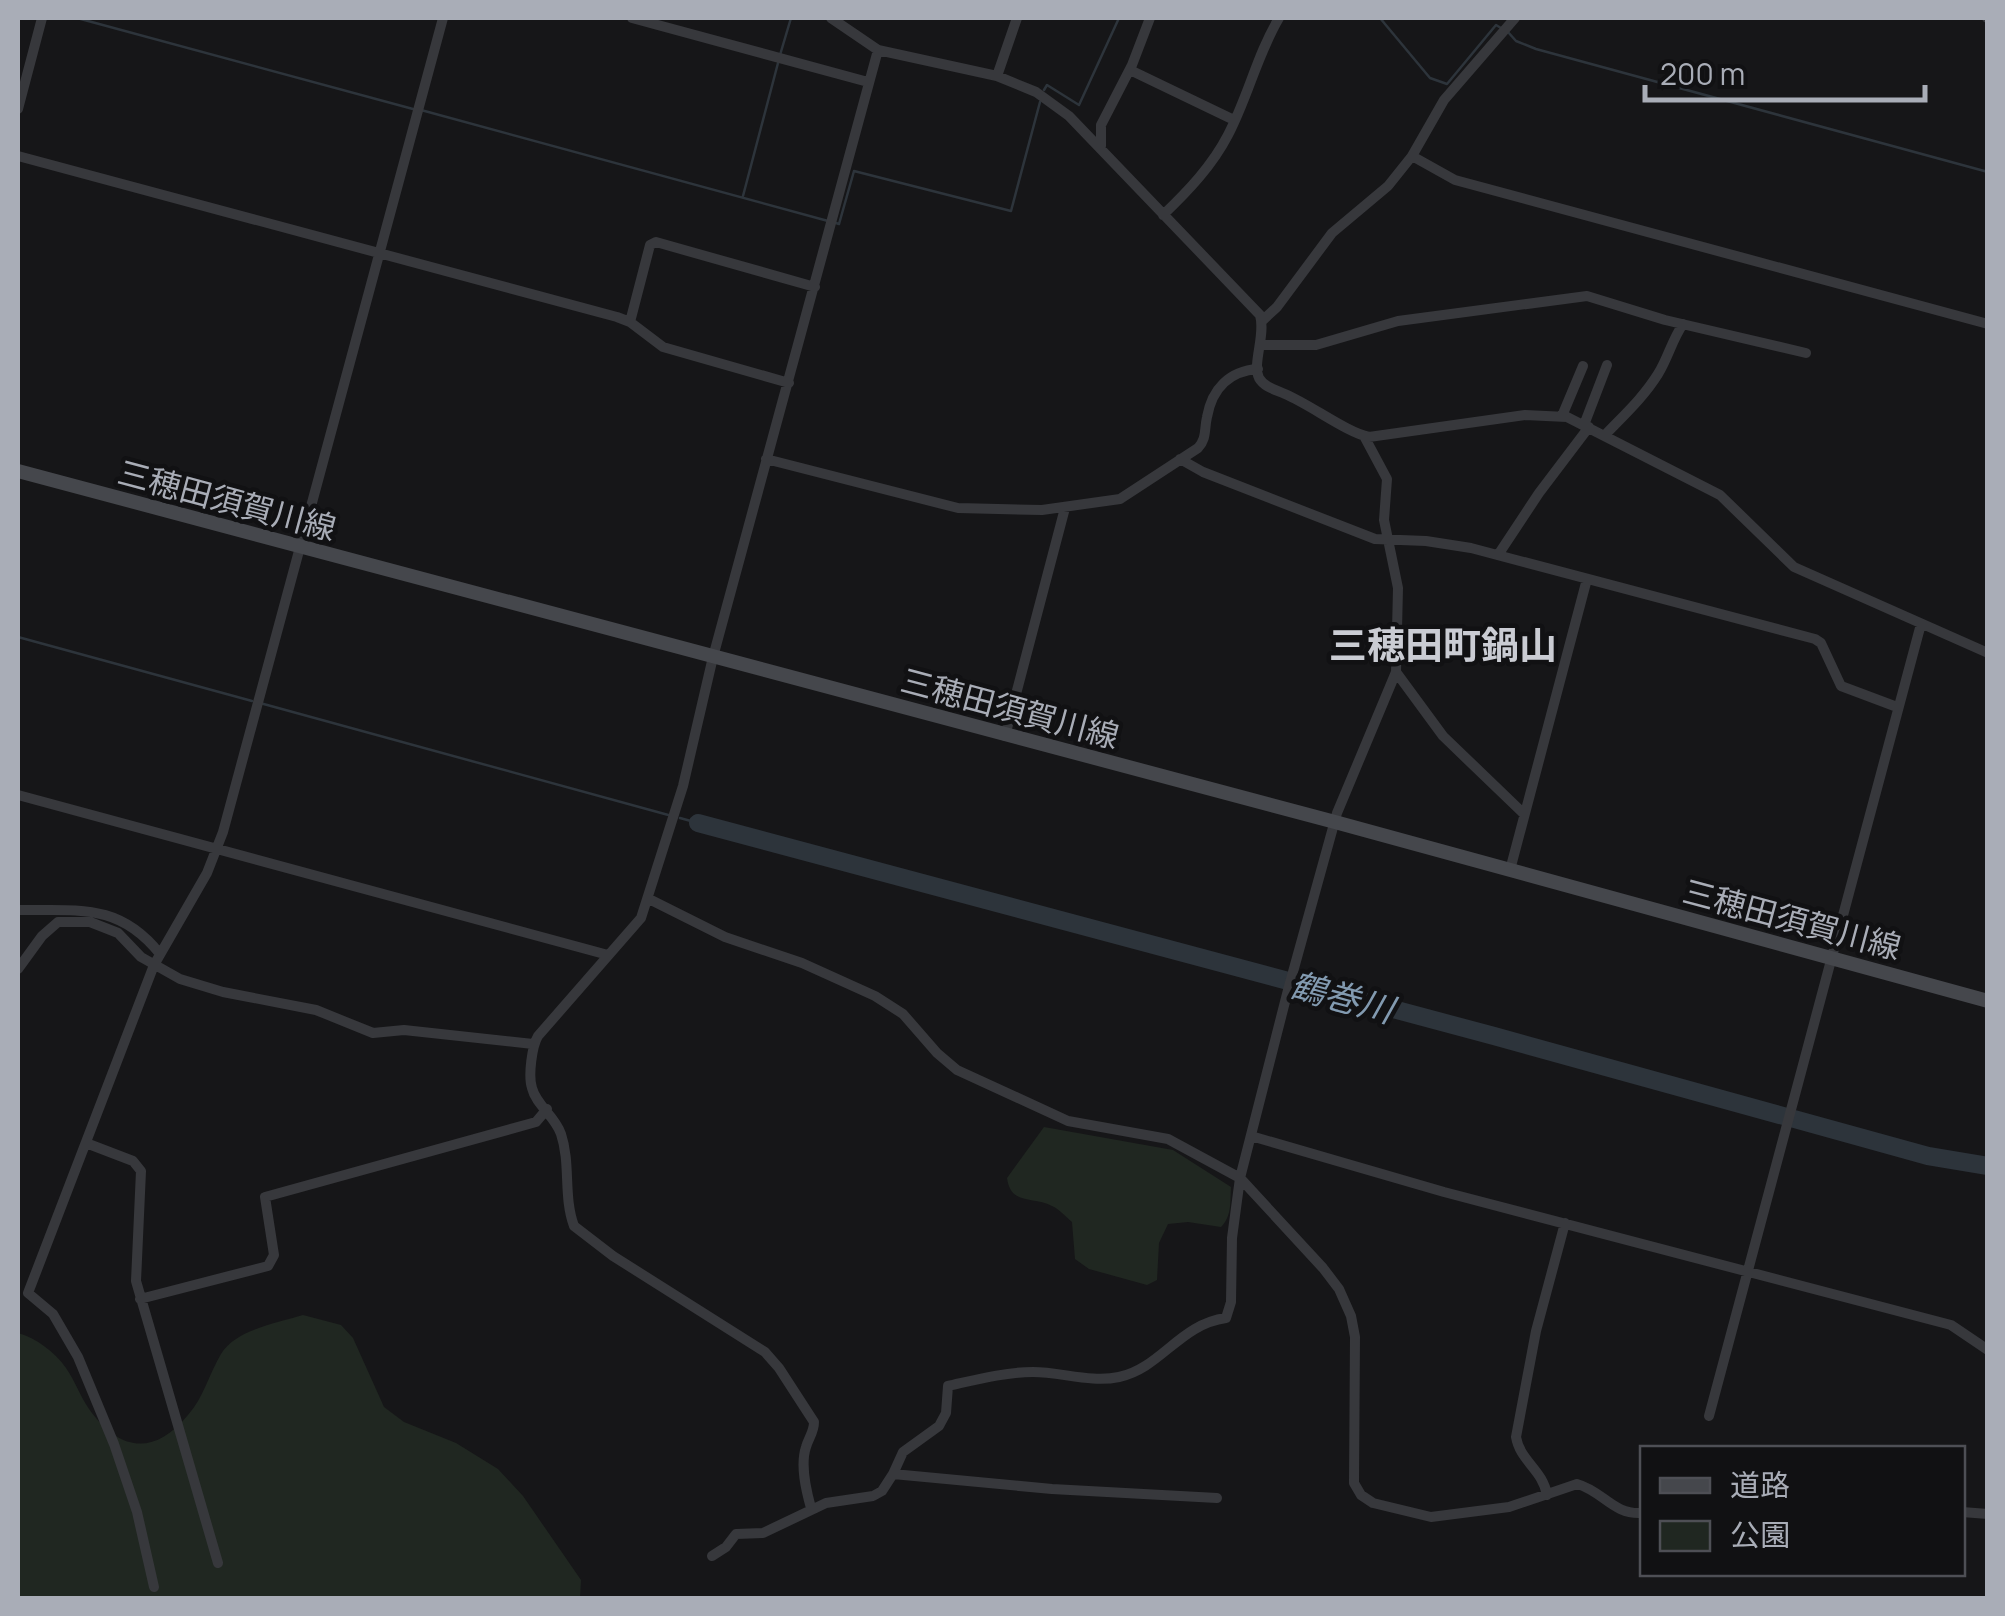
<svg xmlns="http://www.w3.org/2000/svg" width="2005" height="1616" viewBox="0 0 2005 1616" font-family="Manrope,'Noto Sans JP',sans-serif">
  <rect width="100%" height="100%" fill="#161618"/>
  <path fill="#202721" d="M1044,1127L1173,1150L1231,1187C1230,1202 1232,1216 1221,1227L1188,1222L1168,1224L1159,1243L1157,1280L1147,1285L1089,1269L1075,1259L1072,1222C1066,1217 1059,1209 1052,1206C1033,1196 1011,1206 1007,1178Z
    M303,1315L341,1325L353,1338L384,1407L404,1422L456,1443L498,1469L523,1496L581,1580L580,1598H18V1333C36,1338 55,1352 66,1368C75,1381 80,1396 89,1409C120,1452 154,1456 188,1415C204,1397 209,1374 221,1354C236,1329 278,1323 303,1315Z"/>
  <g fill="none" stroke-linecap="round" stroke-linejoin="round">
    <path stroke="#2d343b" stroke-width="2.5" d="M77,18L413,109
      M1380,18L1430,78L1447,84L1496,25L1501,28
      M1508,32L1516,41L1536,49L1988,172
      M780,55L791,18
      M1044,90L1047,85L1079,105L1119,18
      M421,110L828,221
      M743,196L778,63
      M836,223L839,224L854,171L1011,211L1040,102
      M18,637L252,701
      M260,703L672,816
      M680,818L698,823"/>
    <path stroke="#2d343b" stroke-width="18" d="M698,823L1494,1036L1928,1156L1988,1166"/>
    <path stroke="#37383c" stroke-width="10" d="M632,18L868,82
      M831,18L878,50L997,76L1036,92L1069,116L1260,315C1266,335 1252,363 1259,378C1264,387 1276,390 1285,394C1311,405 1346,432 1369,437L1525,415L1567,417L1720,495L1794,567L1988,653
      M1987,18H1988
      M1130,70L1234,120
      M997,76L1017,18
      M18,109L42,18
      M1101,146V125L1132,65L1150,18
      M18,156L617,317L630,322L663,347L789,383
      M1412,156L1455,180L1988,324
      M1163,215C1188,191 1212,166 1228,135C1248,97 1257,55 1279,18
      M1262,321L1277,307L1332,233L1388,186L1412,156L1444,100L1515,18
      M630,322L650,245L656,242L815,287
      M1262,345H1316L1398,321L1587,296L1665,320L1806,353
      M1562,416L1583,366
      M1584,425L1607,365
      M1605,435C1624,415 1643,398 1658,374C1668,358 1672,340 1683,324
      M766,459L958,508L1042,510L1120,499L1198,448C1207,438 1204,430 1207,417C1212,389 1229,371 1258,369
      M1180,459L1203,472L1375,539L1426,541L1471,548L1815,639L1821,643L1841,686L1897,707
      M1498,555L1539,493L1589,427
      M1396,672L1443,736L1524,814
      M1005,736L1065,508
      M18,795L608,955
      M1510,870L1587,579
      M649,899L725,937L802,963L875,996L903,1014L937,1053L957,1070L1068,1121L1168,1139L1240,1178L1323,1268L1339,1289L1351,1316L1355,1337L1354,1483L1361,1495L1373,1503L1431,1517L1509,1507L1577,1484C1603,1491 1613,1515 1642,1513
      M18,910C77,911 119,902 160,954
      M18,969L42,936L58,922H90L118,933L141,957L180,979L223,992L316,1010L373,1033L404,1030L533,1044
      M1251,1136L1444,1192L1951,1325L1988,1350
      M86,1143L133,1161L141,1171L136,1281L218,1563
      M140,1299L268,1266L274,1255L265,1197L536,1122L547,1109
      M1709,1416L1921,624
      M893,1474L903,1452L939,1426L946,1413L948,1386C975,1380 1005,1372 1033,1372C1061,1372 1091,1383 1119,1377C1161,1368 1180,1324 1226,1318L1231,1302L1232,1238L1240,1178L1288,990L1337,813L1396,672L1398,588L1384,520L1387,479L1364,436
      M1547,1495C1543,1470 1520,1461 1516,1437L1536,1331L1565,1223
      M811,1508C806,1490 800,1465 806,1447C809,1437 814,1432 814,1422L779,1368L765,1352L613,1256L574,1226C563,1196 571,1164 561,1134C555,1116 536,1105 532,1088C528,1076 532,1046 538,1036L641,918L683,786L713,657L878,50
      M1962,1512L1988,1514
      M712,1556L726,1547L736,1534L763,1533L826,1503L873,1496L882,1491L893,1474L1052,1489L1217,1498
      M154,1587L137,1512L114,1444L78,1357L53,1314L28,1293L154,965L207,873L223,832L443,18"/>
    <path stroke="#45474c" stroke-width="14" d="M18,471L1335,822L1988,1001"/>
  </g>
  <g text-anchor="middle" dominant-baseline="central" stroke-width="9" stroke-linejoin="round" paint-order="stroke">
    <g font-size="32" fill="#a9adb7" stroke="#111113">
      <text transform="translate(227 500) rotate(15)">三穂田須賀川線</text>
      <text transform="translate(1010 708) rotate(15)">三穂田須賀川線</text>
      <text transform="translate(1792 919) rotate(15)">三穂田須賀川線</text>
    </g>
    <g font-size="35" font-style="italic" fill="#829ab0" stroke="#111113">
      <text transform="translate(1342 997) rotate(15)">鶴巻川</text>
    </g>
    <g font-size="38" font-weight="bold" fill="#caccd3" stroke="#111113">
      <text x="1443" y="644">三穂田町鍋山</text>
    </g>
  </g>
  <rect width="2005" height="1616" fill="none" stroke="#a9adb7" stroke-width="40"/>
  <rect x="1640" y="1446" width="325" height="130" fill="#111113" stroke="#4e4f55" stroke-width="2.5"/>
  <rect x="1660" y="1478" width="50" height="15" fill="#45474c" stroke="#4e4f55" stroke-width="2.5"/>
  <text x="1730" y="1496" font-size="30" fill="#a9adb7">道路</text>
  <rect x="1660" y="1521" width="50" height="30" fill="#202721" stroke="#4e4f55" stroke-width="2.5"/>
  <text x="1730" y="1546" font-size="30" fill="#a9adb7">公園</text>
  <path d="M1645 85v15h280v-15" fill="none" stroke="#a9adb7" stroke-width="5"/>
  <text x="1660" y="85" font-size="30" fill="#a9adb7" stroke="#111113" stroke-width="8" paint-order="stroke">200 m</text>
</svg>
